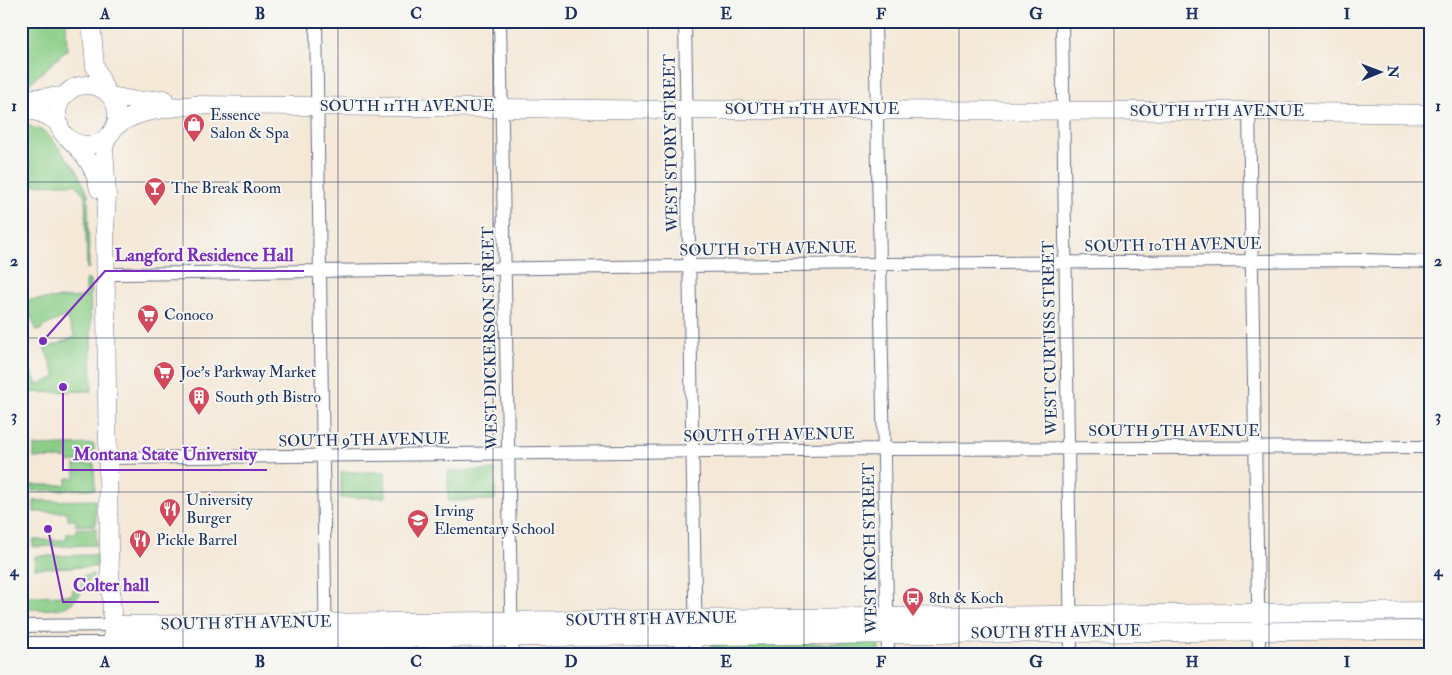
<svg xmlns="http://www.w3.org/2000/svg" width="1452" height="675" viewBox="0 0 1452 675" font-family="'IM FELL Double Pica',serif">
  <rect width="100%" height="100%" fill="#f6f6f2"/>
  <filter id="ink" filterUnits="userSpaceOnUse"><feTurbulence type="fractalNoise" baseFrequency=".02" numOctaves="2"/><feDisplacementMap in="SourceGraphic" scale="10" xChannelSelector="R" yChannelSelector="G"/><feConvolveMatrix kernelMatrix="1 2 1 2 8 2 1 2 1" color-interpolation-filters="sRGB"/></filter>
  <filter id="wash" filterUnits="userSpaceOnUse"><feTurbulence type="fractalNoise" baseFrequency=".0096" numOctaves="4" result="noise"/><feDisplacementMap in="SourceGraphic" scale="20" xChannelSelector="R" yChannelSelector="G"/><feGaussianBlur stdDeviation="1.12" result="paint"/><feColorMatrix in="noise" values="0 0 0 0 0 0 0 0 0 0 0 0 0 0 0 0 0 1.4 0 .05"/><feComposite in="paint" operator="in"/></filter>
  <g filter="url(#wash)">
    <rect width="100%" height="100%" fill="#f5e8d7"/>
    <path fill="#8ace87" stroke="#527e72" d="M21,21H66L67,50L30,83L21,84Z
      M21,123L46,132L76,169L88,194L89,268L87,269L85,195L75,184L21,185Z
      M86,279L90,281L92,391L21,393V368L29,365L37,385L56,377L44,347L49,345L50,347L75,337L66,316L42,327V329L37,331L24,300L86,297Z
      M94,444V461L68,462L66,458H34V446Z
      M94,464L95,489L32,491V485H66L67,478H75V465Z
      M495,470V500L448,501V471Z
      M341,472H385L386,497L341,498Z
      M95,500L96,525L76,526V520H68V512H34V501Z
      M96,528V545L33,547V540H66L67,533H75L76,529Z
      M97,555V567L35,568V556Z
      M94,574C68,615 67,609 21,609V596L72,595L73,589L81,588L83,576Z
      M879,643V654H711V644Z"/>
  </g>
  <g filter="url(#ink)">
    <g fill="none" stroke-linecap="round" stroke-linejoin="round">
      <g stroke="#677088" stroke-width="14">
        <path id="street" d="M316,21L326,654
          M500,21L512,654
          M685,21L696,654
          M875,21L888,654
          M1062,21L1071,654
          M1249,111L1259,654
          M105,274C299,273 493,268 686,266C911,263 1137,262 1362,260L1431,262
          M108,458L884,449L1431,447
          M21,626L113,625
          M21,643H113"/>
      </g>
      <g stroke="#677088" stroke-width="19">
        <path id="secondary" d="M91,21L95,66L106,92
          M57 115a30 30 0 1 1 60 0a30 30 0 1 1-60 0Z
          M111,96L137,101L164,99
          M21,99L64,96
          M21,109C36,110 47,114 59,123
          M114,128C135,109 168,109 194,105L687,110L1249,111L1431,114
          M108,136L104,147L107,196L105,229L109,548L113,636
          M70,140C85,154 95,168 99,189
          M113,625L1431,611
          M113,643L326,639L1431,630"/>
      </g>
      <use href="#street" stroke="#fff" stroke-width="12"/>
      <use href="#secondary" stroke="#fff" stroke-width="18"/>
    </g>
  </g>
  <path fill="none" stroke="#1b2f5e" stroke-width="1" stroke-opacity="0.55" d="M183,21V654M338,21V654M493,21V654M648,21V654M804,21V654M959,21V654M1114,21V654M1269,21V654M21,182H1431M21,338H1431M21,492H1431"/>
  <defs>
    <g id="shop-pin" transform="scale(1.125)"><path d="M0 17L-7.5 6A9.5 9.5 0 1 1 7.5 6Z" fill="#d1495b" stroke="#f6f6f2"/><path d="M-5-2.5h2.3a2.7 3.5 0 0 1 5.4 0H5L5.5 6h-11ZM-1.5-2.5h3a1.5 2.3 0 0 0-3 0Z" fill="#fff"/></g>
    <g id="bar-pin" transform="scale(1.125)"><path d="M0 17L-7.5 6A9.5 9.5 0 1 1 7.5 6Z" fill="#d1495b" stroke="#f6f6f2"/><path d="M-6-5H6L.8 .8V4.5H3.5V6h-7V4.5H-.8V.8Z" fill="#fff"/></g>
    <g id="supermarket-pin" transform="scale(1.125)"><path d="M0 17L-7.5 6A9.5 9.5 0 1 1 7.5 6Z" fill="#d1495b" stroke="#f6f6f2"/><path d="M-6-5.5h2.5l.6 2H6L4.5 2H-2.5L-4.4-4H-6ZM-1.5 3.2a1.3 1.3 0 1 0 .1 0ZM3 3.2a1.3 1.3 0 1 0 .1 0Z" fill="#fff"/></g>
    <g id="building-pin" transform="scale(1.125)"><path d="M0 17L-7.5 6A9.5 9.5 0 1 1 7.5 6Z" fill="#d1495b" stroke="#f6f6f2"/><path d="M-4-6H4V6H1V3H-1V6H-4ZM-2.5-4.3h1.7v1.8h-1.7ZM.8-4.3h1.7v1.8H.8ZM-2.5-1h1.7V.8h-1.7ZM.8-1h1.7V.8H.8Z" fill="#fff"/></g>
    <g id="restaurant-pin" transform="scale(1.125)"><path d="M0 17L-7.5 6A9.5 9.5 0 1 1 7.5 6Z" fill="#d1495b" stroke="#f6f6f2"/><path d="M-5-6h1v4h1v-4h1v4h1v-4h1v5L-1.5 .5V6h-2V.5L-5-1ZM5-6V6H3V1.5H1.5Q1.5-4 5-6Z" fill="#fff"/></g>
    <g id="school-pin" transform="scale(1.125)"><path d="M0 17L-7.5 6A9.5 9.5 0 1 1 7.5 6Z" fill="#d1495b" stroke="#f6f6f2"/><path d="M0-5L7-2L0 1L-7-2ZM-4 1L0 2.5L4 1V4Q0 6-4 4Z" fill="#fff"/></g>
    <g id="bus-pin" transform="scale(1.125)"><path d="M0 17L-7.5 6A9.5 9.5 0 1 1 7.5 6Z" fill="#d1495b" stroke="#f6f6f2"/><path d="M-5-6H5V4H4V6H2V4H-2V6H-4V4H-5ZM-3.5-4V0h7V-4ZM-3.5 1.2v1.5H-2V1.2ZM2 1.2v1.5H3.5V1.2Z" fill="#fff"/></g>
  </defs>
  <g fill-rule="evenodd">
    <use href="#shop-pin" x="194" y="124"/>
    <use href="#bar-pin" x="155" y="188"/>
    <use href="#supermarket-pin" x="148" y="315"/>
    <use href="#supermarket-pin" x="164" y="372"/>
    <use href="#building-pin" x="199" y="397"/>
    <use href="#restaurant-pin" x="170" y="509"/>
    <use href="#school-pin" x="418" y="520"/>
    <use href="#restaurant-pin" x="140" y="540"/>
    <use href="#bus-pin" x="913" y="598"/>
  </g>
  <g text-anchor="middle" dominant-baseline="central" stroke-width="4" stroke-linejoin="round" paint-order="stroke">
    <g font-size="16" fill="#1b2f5e" stroke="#f6f6f2">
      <text x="407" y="106">SOUTH 11TH AVENUE</text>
      <text x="812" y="109">SOUTH 11TH AVENUE</text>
      <text x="1217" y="111">SOUTH 11TH AVENUE</text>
      <text transform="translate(671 143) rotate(-91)">WEST STORY STREET</text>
      <text transform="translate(1173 245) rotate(-1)">SOUTH 10TH AVENUE</text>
      <text transform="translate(768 249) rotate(-1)">SOUTH 10TH AVENUE</text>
      <text transform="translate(490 338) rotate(-91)">WEST DICKERSON STREET</text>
      <text transform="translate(1050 338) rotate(-91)">WEST CURTISS STREET</text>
      <text x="1174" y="431">SOUTH 9TH AVENUE</text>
      <text transform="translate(769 435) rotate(-1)">SOUTH 9TH AVENUE</text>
      <text transform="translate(364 440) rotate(-1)">SOUTH 9TH AVENUE</text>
      <text transform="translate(870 548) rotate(-91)">WEST KOCH STREET</text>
      <text transform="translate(651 619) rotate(-1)">SOUTH 8TH AVENUE</text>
      <text transform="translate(246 623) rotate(-1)">SOUTH 8TH AVENUE</text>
      <text transform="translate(1056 632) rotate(-1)">SOUTH 8TH AVENUE</text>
    </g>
    <g font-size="16" fill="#1b2f5e" stroke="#f6f6f2" text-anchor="start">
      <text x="210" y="115">Essence<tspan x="210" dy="18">Salon &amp; Spa</tspan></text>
      <text x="171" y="188">The Break Room</text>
      <text x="164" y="315">Conoco</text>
      <text x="180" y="372">Joe's Parkway Market</text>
      <text x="215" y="397">South 9th Bistro</text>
      <text x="186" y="500">University<tspan x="186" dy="18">Burger</tspan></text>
      <text x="434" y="511">Irving<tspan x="434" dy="18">Elementary School</tspan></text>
      <text x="156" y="540">Pickle Barrel</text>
      <text x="929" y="598">8th &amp; Koch</text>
    </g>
  </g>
  <path fill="none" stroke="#7b2cbf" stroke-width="2" d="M43 341L105 271H304M63 387L63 470H267M48 529L63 602H159"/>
  <g fill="#7b2cbf" stroke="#f6f6f2" stroke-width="2">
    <circle cx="43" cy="341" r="5"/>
    <circle cx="63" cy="387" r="5"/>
    <circle cx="48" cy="529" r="5"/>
  </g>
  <g font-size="18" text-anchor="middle" font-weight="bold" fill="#7b2cbf" stroke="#f6f6f2" stroke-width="4" stroke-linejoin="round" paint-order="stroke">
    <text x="204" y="261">Langford Residence Hall</text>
    <text x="165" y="460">Montana State University</text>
    <text x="111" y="591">Colter hall</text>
  </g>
  <rect width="1452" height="675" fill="none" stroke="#f6f6f2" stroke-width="55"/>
  <g transform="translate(1380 72) rotate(89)" stroke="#f6f6f2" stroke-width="4" paint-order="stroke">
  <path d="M0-4L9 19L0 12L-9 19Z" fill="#1b2f5e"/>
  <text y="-8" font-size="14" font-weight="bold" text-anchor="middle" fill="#1b2f5e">N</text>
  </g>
  <rect x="28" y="28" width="1396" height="620" fill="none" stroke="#1b2f5e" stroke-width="2"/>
  <g font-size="16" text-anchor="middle" font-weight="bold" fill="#1b2f5e">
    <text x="105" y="19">A</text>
    <text x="260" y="19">B</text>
    <text x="416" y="19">C</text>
    <text x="571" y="19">D</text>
    <text x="726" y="19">E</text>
    <text x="881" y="19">F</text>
    <text x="1036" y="19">G</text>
    <text x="1192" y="19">H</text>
    <text x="1347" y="19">I</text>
    <text x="14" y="111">1</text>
    <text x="1438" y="111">1</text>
    <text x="14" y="266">2</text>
    <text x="1438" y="266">2</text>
    <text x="14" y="421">3</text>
    <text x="1438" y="421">3</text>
    <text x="14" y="576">4</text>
    <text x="1438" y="576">4</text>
    <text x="105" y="667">A</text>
    <text x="260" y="667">B</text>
    <text x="416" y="667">C</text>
    <text x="571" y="667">D</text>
    <text x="726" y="667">E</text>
    <text x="881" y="667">F</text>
    <text x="1036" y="667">G</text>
    <text x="1192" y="667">H</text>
    <text x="1347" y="667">I</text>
  </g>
</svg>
